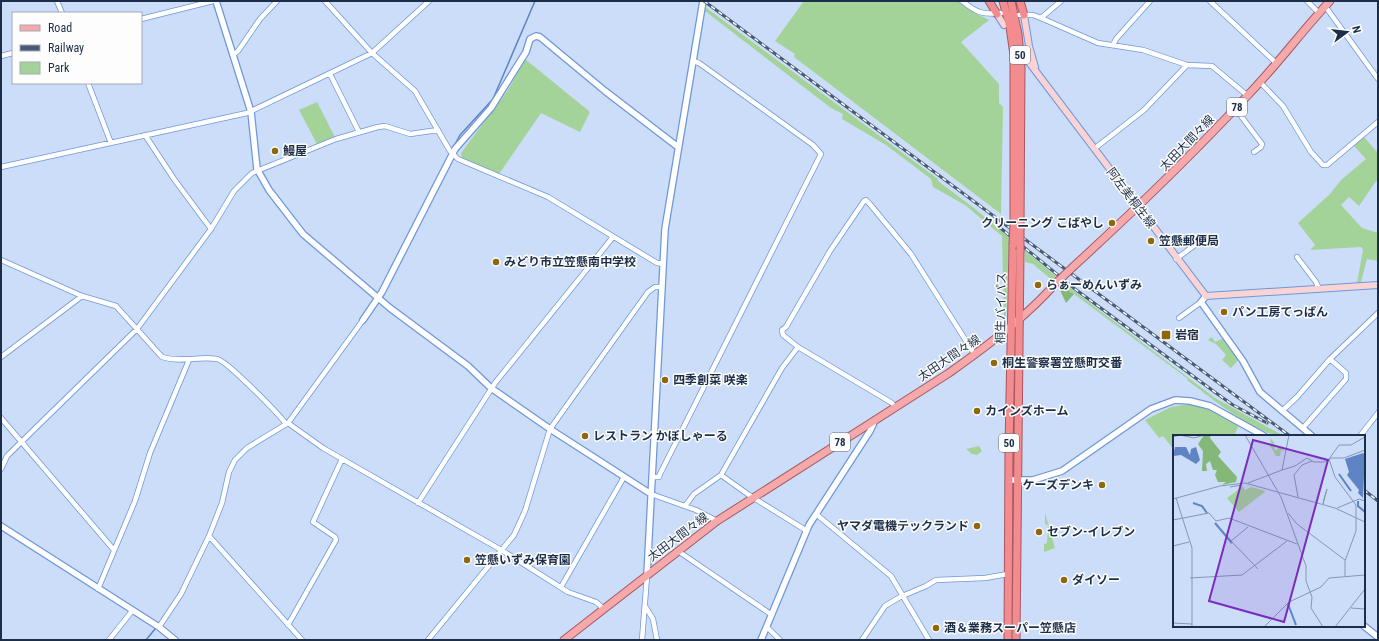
<svg xmlns="http://www.w3.org/2000/svg" width="1379" height="641" viewBox="0 0 1379 641" font-family="'Roboto Condensed','Noto Sans JP',sans-serif">
  <rect width="100%" height="100%" fill="#cbddf9"/>
  <path fill="#a4d39a" d="M804,1H958L973,12L989,20L961,42L999,84V103L1003,107L1001,214L794,57L795,54L775,41Z
    M705,7L938,179V181L974,208L1065,284L1215,398L1284,436C1257,436 1210,397 1187,380L1188,379L1074,294L1060,286L1054,279L1052,280L1033,264L1025,262V253L1009,241L1006,314L1004,321L1002,236L965,205L933,187L931,179L886,145L842,119L843,114L831,108L705,11Z
    M525,59L590,112L580,132L541,113L499,174L462,158L461,153L508,90Z
    M317,102L336,139L317,144L299,110Z
    M1364,137L1378,153V181H1376L1359,206L1349,197L1341,205L1362,228L1378,233V261L1367,259L1361,282L1357,283L1363,250L1361,247L1310,250L1315,245L1298,223L1330,194L1341,180L1366,159L1354,146Z
    M1212,337L1215,342L1224,338L1239,359L1231,368L1222,360L1226,355L1216,344L1208,340Z
    M1190,404L1212,411L1238,425V427L1234,436H1174V450L1163,436L1159,438L1145,420L1171,407Z
    M979,446L982,451L977,455L972,454L966,449Z
    M1045,513L1055,548L1044,552V544L1047,543L1048,525L1045,524Z"/>
  <path fill="#83b878" d="M1060,286L1074,294L1066,303L1059,288Z"/>
  <g fill="none" stroke-linecap="round" stroke-linejoin="round">
    <path stroke="#5f84c3" stroke-width="1.5" d="M454,146L460,135L493,99L535,1
      M146,640L155,629"/>
    <g stroke="#6f97d9" stroke-width="6">
      <path id="minor" d="M57,1L62,13
        M325,1L372,53L415,91L450,151L458,159L548,197L657,263L663,264
        M962,1C977,13 983,15 1001,13
        M1210,1L1276,63
        M1307,1L1319,13
        M1325,6L1378,79
        M1019,15H1033L1041,18L1098,43L1143,50L1187,65L1212,66L1248,96
        M1041,18L1061,1
        M141,19L213,1
        M1113,45L1116,39L1150,1
        M233,55L238,51L260,19L277,1
        M1,56L13,53
        M330,74L359,132
        M1260,82L1283,106L1311,152L1323,165H1327L1378,122
        M88,83L111,143
        M1235,108L1262,144L1261,147L1254,152
        M145,135L174,179L211,229
        M1094,149L1144,110L1187,65
        M1,167L247,113L372,53L429,1
        M1297,257L1316,282L1319,289
        M1176,259L1203,239
        M1,260L82,296L116,306L162,357C180,363 198,356 217,359C226,360 279,414 286,424
        M1179,318L1201,302
        M798,347L782,368L721,475L749,495L807,531
        M1,357L82,296
        M895,407L892,403L798,347L783,335L782,330L786,327L830,251L864,201L866,200L869,203L911,254L975,355
        M1282,411L1297,397L1330,359L1378,313
        M1,418L114,550
        M288,423L323,448L503,551L568,592L596,602L604,609
        M1303,428L1346,379V373L1330,359
        M1360,436L1378,413
        M1,469L7,456L137,329L211,229L234,191L252,173L336,139L378,127L385,126L410,134L438,130
        M652,477H659L660,474L821,154L813,145L699,63L693,61
        M651,494L696,510L717,521
        M418,503L495,383L613,237
        M685,506L694,494L721,475
        M816,514L891,576L929,640
        M209,536L302,640
        M678,551L772,615
        M561,587L624,477
        M98,589L135,501L150,453L189,360
        M645,606L653,619L657,640
        M288,625L336,540L335,537L313,522L342,459
        M159,627L181,594L209,536L222,503L229,472L235,460L247,448L288,423L363,320
        M767,627L780,640
        M109,640L132,611
        M428,640L514,535L525,511L550,429L648,292L655,287H662
        M642,640L647,576
        M862,640L885,606L900,597L926,586L936,580L985,578L1008,574"/>
    </g>
    <g stroke="#6f97d9" stroke-width="8">
      <path id="tertiary" d="M216,1L251,112L257,169L269,190L303,234L390,308L468,366L491,388L550,429L651,494
        M1206,296L1201,302L1243,361L1260,392L1312,436
        M363,320L382,292L455,149L491,108L526,52L530,39L536,36L540,37L605,91L678,147
        M1009,480H1033L1062,471L1151,409L1175,400L1190,401L1210,406L1264,436
        M1,526L159,627L175,640
        M647,575L665,229L703,1
        M1364,626L1378,637
        M761,640L809,525L870,431L875,420"/>
    </g>
    <g stroke="#6f97d9" stroke-width="8">
      <path id="secondary" d="M997,14L1004,25
        M1024,15L1029,46L1035,67
        M1025,57L1206,296L1378,285"/>
    </g>
    <g stroke="#a65864" stroke-width="9">
      <path id="primary" d="M1074,266C1134,211 1192,155 1248,95C1277,65 1302,31 1330,1
        M564,640L717,521L949,373C987,346 1025,318 1056,283"/>
    </g>
    <g stroke="#a65864" stroke-width="9">
      <path id="trunk" d="M989,1L997,14
        M1003,1L1010,27L1014,55V224
        M1011,1L1018,34L1021,67L1020,229
        M1020,1L1024,15
        M1008,640L1009,448L1013,245
        M1016,640L1020,250"/>
    </g>
    <use href="#minor" stroke="#fff" stroke-width="4.5"/>
    <use href="#tertiary" stroke="#fff" stroke-width="5.5"/>
    <use href="#secondary" stroke="#fad4d5" stroke-width="6"/>
    <use href="#primary" stroke="#f5a9ab" stroke-width="7"/>
    <use href="#trunk" stroke="#f28c8f" stroke-width="7"/>
    <g stroke="#485a75" stroke-width="3">
      <path id="rail" d="M704,1L1290,436
        M998,226L1075,289L1216,393L1233,405L1267,423
        M1364,490L1378,501"/>
    </g>
    <use href="#rail" stroke="#fcfdfc" stroke-width="1.5" stroke-dasharray="4.5" stroke-linecap="butt"/>
    <g stroke="#a65864" stroke-width="9" stroke-linecap="butt">
      <path id="primary-bridge" d="M1056,283L1074,266"/>
    </g>
    <g stroke="#a65864" stroke-width="9" stroke-linecap="butt">
      <path id="trunk-bridge" d="M1013,245L1014,224
        M1020,250V229"/>
    </g>
    <use href="#primary-bridge" stroke="#f5a9ab" stroke-width="7"/>
    <use href="#trunk-bridge" stroke="#f28c8f" stroke-width="7"/>
  </g>
  <g fill="#8f670c" stroke="#fcfdfc" stroke-width="1.5">
    <circle cx="275" cy="151" r="4"/>
    <circle cx="1112" cy="223" r="4"/>
    <circle cx="1151" cy="241" r="4"/>
    <circle cx="496" cy="262" r="4"/>
    <circle cx="1038" cy="285" r="4"/>
    <circle cx="1224" cy="312" r="4"/>
    <rect x="1161" y="330" width="10" height="10" rx="2"/>
    <circle cx="994" cy="363" r="4"/>
    <circle cx="665" cy="380" r="4"/>
    <circle cx="977" cy="411" r="4"/>
    <circle cx="585" cy="436" r="4"/>
    <circle cx="1102" cy="485" r="4"/>
    <circle cx="977" cy="526" r="4"/>
    <circle cx="1039" cy="532" r="4"/>
    <circle cx="467" cy="560" r="4"/>
    <circle cx="1064" cy="580" r="4"/>
    <circle cx="936" cy="628" r="4"/>
  </g>
  <g text-anchor="middle" dominant-baseline="central" stroke-width="3" stroke-linejoin="round" paint-order="stroke">
    <g fill="#fcfdfc" stroke="#606c7f" stroke-width="1">
      <rect x="1010" y="46" width="20" height="18" rx="3"/>
      <rect x="1227" y="98" width="20" height="18" rx="3"/>
      <rect x="830" y="433" width="20" height="18" rx="3"/>
      <rect x="999" y="434" width="20" height="18" rx="3"/>
    </g>
    <g font-size="11" font-weight="bold" fill="#1d2e49">
      <text x="1020" y="55">50</text>
      <text x="1237" y="107">78</text>
      <text x="840" y="442">78</text>
      <text x="1009" y="443">50</text>
    </g>
    <g font-size="12" fill="#1d2e49" stroke="#fcfdfc">
      <text transform="translate(1187 143) rotate(-46)">太田大間々線</text>
      <text transform="translate(1131 198) rotate(53)">阿左美桐生線</text>
      <text transform="translate(1001 308) rotate(-89)">桐生バイパス</text>
      <text transform="translate(949 358) rotate(-34)">太田大間々線</text>
      <text transform="translate(678 537) rotate(-37)">太田大間々線</text>
    </g>
    <g font-size="12" font-weight="bold" fill="#1d2e49" stroke="#fcfdfc" text-anchor="start">
      <text x="283" y="151">鰻屋</text>
      <text x="1104" y="223" text-anchor="end">クリーニング こばやし</text>
      <text x="1159" y="241">笠懸郵便局</text>
      <text x="504" y="262">みどり市立笠懸南中学校</text>
      <text x="1046" y="285">らぁーめんいずみ</text>
      <text x="1232" y="312">パン工房てっぱん</text>
      <text x="1175" y="335">岩宿</text>
      <text x="1002" y="363">桐生警察署笠懸町交番</text>
      <text x="673" y="380">四季創菜 咲楽</text>
      <text x="985" y="411">カインズホーム</text>
      <text x="593" y="436">レストラン かぼしゃーる</text>
      <text x="1094" y="485" text-anchor="end">ケーズデンキ</text>
      <text x="969" y="526" text-anchor="end">ヤマダ電機テックランド</text>
      <text x="1047" y="532">セブン-イレブン</text>
      <text x="475" y="560">笠懸いずみ保育園</text>
      <text x="1072" y="580">ダイソー</text>
      <text x="944" y="628">酒＆業務スーパー笠懸店</text>
    </g>
  </g>
  <g transform="translate(1173 435)">
    <rect width="192" height="192" fill="#cbddf9"/>
    <path d="M97,3L101,7L102,16L107,12L112,16L108,15L107,21H103L98,12H96L98,9ZM70,51L72,55L78,52L93,56L66,77L54,63Z" fill="#a4d39a"/>
    <path d="M31,0H38L37,3L48,17L45,21L64,42L63,47L49,50L53,47H45L42,40L44,35H40L37,26L33,29L34,36H29L30,16L25,9Z" fill="#83b878"/>
    <path d="M2,12H13L17,20L18,14L23,12L27,25L23,29L8,20L0,21ZM190,18L192,20L190,63L185,58L186,55L174,40L176,37L172,24Z" fill="#5f84c3"/>
    <path fill="none" stroke="#5f84c3" stroke-width="2" d="M166,39L178,56M185,66V71L192,77M20,68L29,71L34,78M42,88L59,108M115,169L123,190"/>
    <path fill="none" stroke="#8597b3" stroke-width="1" d="M72,0L108,62L133,131V146L139,162L138,173L150,192M0,2L7,0L21,3L31,0M109,35L122,31L134,23L141,27H151L158,23H171L192,15M75,48L109,35L116,0M57,52L69,50M125,62L121,40L129,30L139,26M3,63L19,113V192M0,64L47,51L72,48L162,73L192,87M150,69L151,64L154,54L150,69M164,73L186,64L192,66M115,78L124,89L172,125M0,85L36,78L43,86L56,83L124,109M75,92L58,106L85,134M0,111L16,107M172,141V126L183,96V70L162,42L156,24L166,10H178L192,2M17,143L69,140L114,106M178,173L192,174M0,188L19,189M91,192L116,167L148,152L156,143L192,140M162,192L192,154"/>
    <path fill="#7b2cbf" fill-opacity="0.15" stroke="#7b2cbf" stroke-width="2" d="M80,5L155,25L111,187L36,166Z"/>
    <rect width="192" height="192" fill="none" stroke="#1d2e49" stroke-width="2"/>
  </g>
  <rect width="1379" height="641" fill="none" stroke="#1d2e49" stroke-width="4"/>
  <rect x="12" y="12" width="130" height="72" fill="#fcfdfc" stroke="#a3aab4"/>
  <rect x="20" y="25" width="20" height="6" fill="#f5a9ab" stroke="#a3aab4"/>
  <text x="48" y="32" font-size="12" fill="#1d2e49">Road</text>
  <rect x="20" y="45" width="20" height="6" fill="#485a75" stroke="#a3aab4"/>
  <text x="48" y="52" font-size="12" fill="#1d2e49">Railway</text>
  <rect x="20" y="62" width="20" height="12" fill="#a4d39a" stroke="#a3aab4"/>
  <text x="48" y="72" font-size="12" fill="#1d2e49">Park</text>
  <g transform="translate(1347 32) rotate(75)" stroke="#fcfdfc" stroke-width="3" paint-order="stroke">
  <path d="M0-3L7 15L0 10L-7 15Z" fill="#1d2e49"/>
  <text y="-6" font-size="11" font-weight="bold" text-anchor="middle" fill="#1d2e49">N</text>
  </g>
</svg>
